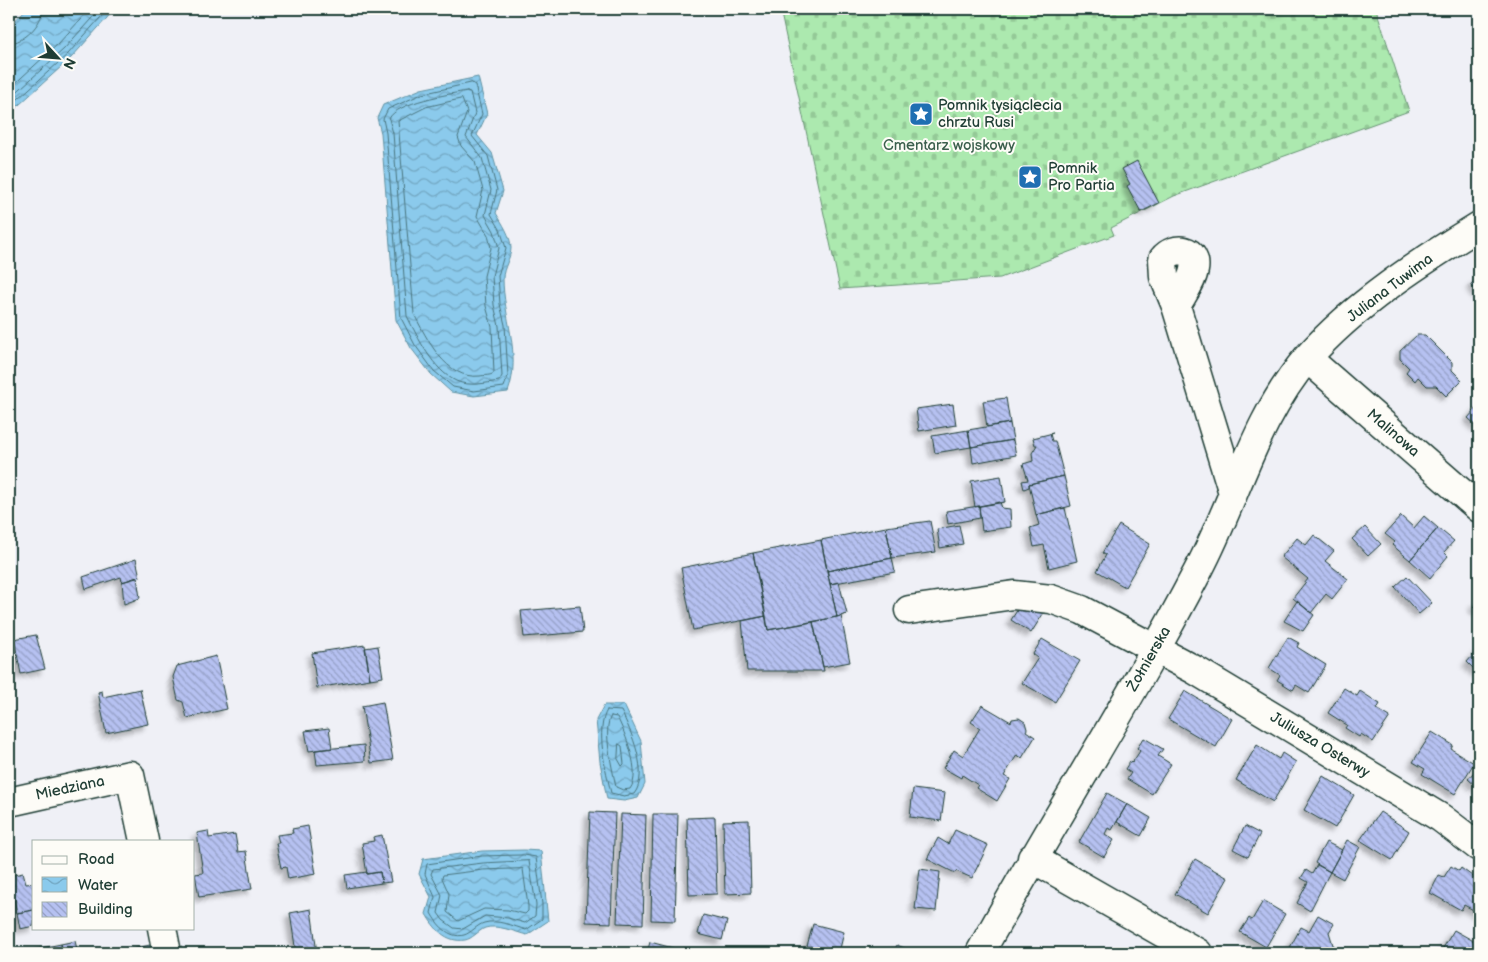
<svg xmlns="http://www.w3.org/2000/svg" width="1488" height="962" viewBox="0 0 1488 962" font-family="'Balsamiq Sans',sans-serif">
  <defs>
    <pattern id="cemetery-stones" width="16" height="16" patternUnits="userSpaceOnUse" patternTransform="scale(1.25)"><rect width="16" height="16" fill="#ace9af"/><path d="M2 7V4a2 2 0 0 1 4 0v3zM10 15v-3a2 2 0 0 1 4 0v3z" fill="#94c997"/></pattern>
    <pattern id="water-waves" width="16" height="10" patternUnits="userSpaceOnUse" patternTransform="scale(1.25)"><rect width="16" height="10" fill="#8bcaec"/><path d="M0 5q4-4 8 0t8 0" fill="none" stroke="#71a5c0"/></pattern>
    <pattern id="building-back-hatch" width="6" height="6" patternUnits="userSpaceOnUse" patternTransform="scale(1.25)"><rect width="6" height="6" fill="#b6c1f1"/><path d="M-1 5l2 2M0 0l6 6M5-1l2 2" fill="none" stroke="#939ec4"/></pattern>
    <filter id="shadow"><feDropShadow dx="-4.5" dy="4.5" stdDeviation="2.5" flood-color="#0004"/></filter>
  </defs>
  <rect width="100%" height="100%" fill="#eff0f6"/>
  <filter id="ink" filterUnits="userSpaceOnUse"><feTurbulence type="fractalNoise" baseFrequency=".02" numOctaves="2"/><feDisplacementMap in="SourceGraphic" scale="10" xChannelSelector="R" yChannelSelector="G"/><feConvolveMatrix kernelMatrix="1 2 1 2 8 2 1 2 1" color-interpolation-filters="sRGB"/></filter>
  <g filter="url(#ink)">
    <path fill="url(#cemetery-stones)" stroke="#669372" d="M780,9H1376L1409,111L1174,196L1111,228L1114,235L1000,278L840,289Z"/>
    <path fill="url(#water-waves)" stroke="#6092a2" d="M26,9H115L72,57L9,114V27Z
      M478,77L487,114L477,135L492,153L503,191L496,213C502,223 511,236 511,248C511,258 503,268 503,278C503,316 522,354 508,392L474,396L451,392L431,374L411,348L396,320L381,133L377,118L383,105L421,89Z
      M604,705H624L641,741L645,784L638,798L624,801L607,799L600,762L596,720Z
      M524,850L541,851L548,921L527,935C515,932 497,924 485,928C478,931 472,939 465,940C446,943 434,928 426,914L431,897L419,874L423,859L482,851Z"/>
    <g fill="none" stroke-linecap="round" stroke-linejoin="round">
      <path stroke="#4a757e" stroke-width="1" d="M9,43C24,43 42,24 43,9
        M472,83L475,85L482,114L472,136L488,156L497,190L491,214L500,229L506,248L498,276L500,304L505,325L508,376L504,387L474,391L453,387L434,371L415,345L401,318L386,133L383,119L388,109L422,94Z
        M9,89L58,44L90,9
        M467,91L470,92L475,113L466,137L482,158L491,190L485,215L494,231L499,248L492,276L494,305L499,326L502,376L499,381C486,383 469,387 456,381C433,370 418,338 407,316L393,133L389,119C396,102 450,94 467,91Z
        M9,99L64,49L100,9
        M462,99L467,112L458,137L461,146L475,162L483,190L477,216L488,235L491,248L484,276L486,306L492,327L494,373C490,376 485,375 480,376C446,380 427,339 414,314L398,121L426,107Z
        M9,107L68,54L108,9
        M607,710L621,711C631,731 650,774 634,794L624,796L611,793C606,771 595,730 607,710Z
        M611,716L617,717C625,733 642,773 630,789L623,790L616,787C613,771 602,729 611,716Z
        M619,744L622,746L624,764L622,766L618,759Z
        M524,855L536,857L542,904V919L526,930C514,926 497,919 484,923C477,925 471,933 464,935C449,939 437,924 431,913L435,897L425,874L427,864L482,856Z
        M529,861L536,905L535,916L525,923L508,918L485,916L463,929L454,928L443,920L438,913L442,895L431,874L433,869L483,863Z
        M523,869L528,906V911L525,914L508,910L484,909L458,921L447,912L449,894L442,878L443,875L483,870Z"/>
    </g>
    <path fill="url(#building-back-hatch)" stroke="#1f3d34" filter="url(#shadow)" d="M1271,9H1288V10L1272,13Z
      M1137,161L1159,203L1141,212L1127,186L1130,184L1122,169Z
      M1479,278V296L1471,284Z
      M1417,335H1425L1452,362V370L1462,380L1446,396L1436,386H1427L1418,377L1415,381L1406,372L1409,368L1400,359V351Z
      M1006,398L1010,423L987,427L983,401Z
      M953,404L956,425L919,431L916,409Z
      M1479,405V428L1468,418Z
      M1010,423L1013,440L971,447L968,430Z
      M968,430L971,447L935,453L932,436Z
      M1053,433L1050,434L1052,441H1055L1064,476L1029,484V487L1024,489L1022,481L1028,480L1023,464L1033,461L1032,453L1037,445H1035L1033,438Z
      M1013,440L1016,455L973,463L971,447Z
      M1001,476L1005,502L975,507L971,481Z
      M1064,476L1071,506L1036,515L1029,484Z
      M1000,502L1002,508L1010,509L1011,527L982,531L979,506Z
      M979,506L980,518L948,524L946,511Z
      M1065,508L1077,561L1049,568L1044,545L1034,547L1030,528L1039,525L1036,515Z
      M1401,516L1414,528L1424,516L1438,528L1410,560L1392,545L1395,542L1385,534Z
      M930,521L936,552L892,558L886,527Z
      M959,525L963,544L940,548L937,529Z
      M1119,525L1150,544L1125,587L1097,571L1106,555L1102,553Z
      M886,527L892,558L827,571L821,540Z
      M1365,527L1381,544L1368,556L1352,539Z
      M1438,528L1454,541L1444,552L1448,556L1430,578L1410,560Z
      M1314,535L1334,551L1325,561L1348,579L1332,599L1326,594L1311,613L1293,598L1308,579L1281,557L1297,538L1306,545Z
      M821,540L837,617L768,630L753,553Z
      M753,553L766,616L693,630L681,568Z
      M892,558L895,572L830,584L827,571Z
      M136,559L140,577L122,582L121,577L86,589L83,577Z
      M1407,576L1432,603L1419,614L1395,587Z
      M137,577L140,598L124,604L122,582Z
      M839,582L847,614L837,617L830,584Z
      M1479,600V612L1473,607Z
      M1023,601L1043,614L1031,633L1011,620Z
      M1297,601L1314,615L1303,631L1284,621Z
      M580,606L583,632L524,637L521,611Z
      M766,616L768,630L813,622L824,671H747L742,621Z
      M841,616L850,662L823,667L813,622Z
      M36,635L45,669L21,674L14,639Z
      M1288,637L1299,643L1297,647L1326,665L1309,693L1296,685L1293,690L1277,680L1280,675L1269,668Z
      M1042,639L1080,661L1055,702L1022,683L1038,658L1033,654Z
      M365,645L370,679L317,688L312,653Z
      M378,646L383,677L370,679L365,648Z
      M1479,648V671L1478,673L1467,662Z
      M216,656L227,709L187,718L183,702L178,700L173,677L177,666Z
      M1344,688L1357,696L1360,691L1380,704L1377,709L1390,717L1373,742L1361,734L1359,737L1345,728L1347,725L1328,713Z
      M140,689L148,724L106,733L98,692L102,691L103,697Z
      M1185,691L1232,719L1216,747L1168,719Z
      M383,702L393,760L371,763L362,706Z
      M982,705L1011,722L1012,719L1019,718L1025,722L1027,729L1026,731L1035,737L1022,758L1017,755L1004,776L1010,779L997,801L976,788L978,785L962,775L961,778L943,768L954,750L963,756L980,728L971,722Z
      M329,728L332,748L309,751L305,731Z
      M1432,732L1453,745L1451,749L1474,763L1455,794L1422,774L1425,769L1413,762Z
      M1144,738L1163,749L1158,756L1171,764L1152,794L1127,779L1131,773L1125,769L1130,761L1132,763L1140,751L1137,748Z
      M364,745L365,761L317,765L315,750Z
      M1257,745L1279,759L1282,753L1296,762L1273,802L1236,780Z
      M1479,766V789L1468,779Z
      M1323,776L1354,795L1335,828L1304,810Z
      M913,789L945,793L941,821L910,817Z
      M1107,793L1127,804L1112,830L1108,828L1105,834L1114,840L1104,857L1079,842Z
      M1127,804L1151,818L1141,836L1117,822Z
      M590,812L615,813L611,923L586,922Z
      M1380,812L1409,831L1392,860L1360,840Z
      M621,814L646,815L643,924L617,923Z
      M653,814H678L675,921L651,920Z
      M715,817L717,894L689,895L687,818Z
      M749,820L751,893L725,894L723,821Z
      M308,826L316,874L288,879L286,867L281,868L276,843H279L277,835L293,833L292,829Z
      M1245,826L1260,834L1248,857L1233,849Z
      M955,830L988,845L972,878L956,871L955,873L927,859L938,838L948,844Z
      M208,831L209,838L235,834L238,852L246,851L252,889L199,897L195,874L203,873L197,833Z
      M382,835L391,882L382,883L380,872L367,874L362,843L374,841L373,837Z
      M1347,840L1360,847L1343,879L1330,872Z
      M1326,842L1342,850L1330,872L1315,863Z
      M1195,859L1228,878L1208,913L1175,894Z
      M1317,865L1330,872L1310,911L1297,903L1308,882L1301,878L1306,870L1312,874Z
      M1451,866L1459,871L1461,868L1479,881V913L1464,905L1461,910L1430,893L1439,875L1444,877Z
      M920,869L940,872L936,911L915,909Z
      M367,872V874L380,872L382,883L347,888L345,875Z
      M23,873L26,884L34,883V910L17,913L9,876Z
      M1263,901L1285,914L1266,947L1240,932L1249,918L1252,920Z
      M311,909L317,953H296L290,913Z
      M34,910V926L20,929L17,913Z
      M703,915L727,921L722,940L698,934Z
      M1318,915L1334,924L1329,932L1333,945L1347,953H1287L1301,927L1309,931Z
      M813,924L844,932L839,953L807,946Z
      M1454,930L1479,944L1476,953H1440Z
      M75,941L78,953H63L61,944Z
      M650,942L673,948L671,953H647Z
      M61,944L63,953H26V951Z
      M150,945L152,953H114Z
      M897,945L914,952L915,951L921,953H893Z
      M684,948L703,953H683Z
      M801,948L823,953H800Z"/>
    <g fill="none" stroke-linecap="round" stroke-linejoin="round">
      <g stroke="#1f3d34" stroke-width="31">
        <path id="minor" d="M1176,306C1182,295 1192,282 1194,270C1198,248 1174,245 1163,259L1164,277L1176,306L1233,493
          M1307,358L1479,508
          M909,610L1014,595L1051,599L1082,610L1195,670L1441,818L1479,847
          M9,802L130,775L144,841
          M1032,858L1198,953
          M162,928L167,953
          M980,953C1051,824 1131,700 1199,569C1236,499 1255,418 1308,357C1354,305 1420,262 1479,226"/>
      </g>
      <use href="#minor" stroke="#fdfcf7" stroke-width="28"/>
    </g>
  </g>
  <defs>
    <g id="sight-square" transform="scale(1.25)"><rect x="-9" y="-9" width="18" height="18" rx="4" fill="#1f6fb2" stroke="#fdfcf7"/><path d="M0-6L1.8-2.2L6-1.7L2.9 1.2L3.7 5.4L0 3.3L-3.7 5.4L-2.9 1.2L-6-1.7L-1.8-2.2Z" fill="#fff"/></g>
  </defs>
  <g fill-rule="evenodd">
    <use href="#sight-square" x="921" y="114"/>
    <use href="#sight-square" x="1030" y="177"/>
  </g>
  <g text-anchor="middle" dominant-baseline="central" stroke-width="4" stroke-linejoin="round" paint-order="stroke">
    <g font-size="15" fill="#1f3d34" stroke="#fdfcf7" text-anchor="start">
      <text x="938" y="105">Pomnik tysiąclecia<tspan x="938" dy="17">chrztu Rusi</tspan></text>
      <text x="1048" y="168">Pomnik<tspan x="1048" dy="17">Pro Partia</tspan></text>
    </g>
    <g font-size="15" fill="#3b5f4d" stroke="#fdfcf7">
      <text x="949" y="145">Cmentarz wojskowy</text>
    </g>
    <g font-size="15" fill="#1f3d34" stroke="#fdfcf7">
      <text transform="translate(1390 288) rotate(-37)">Juliana Tuwima</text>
      <text transform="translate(1393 433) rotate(41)">Malinowa</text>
      <text transform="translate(1149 659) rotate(-60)">Żołnierska</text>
      <text transform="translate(1320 745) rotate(31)">Juliusza Osterwy</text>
      <text transform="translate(70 788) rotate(-12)">Miedziana</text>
    </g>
  </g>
  <rect width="1488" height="962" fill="none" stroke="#fdfcf7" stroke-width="30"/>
  <rect x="15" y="15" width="1458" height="932" fill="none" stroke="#1f3d34" stroke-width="2" filter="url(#ink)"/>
  <rect x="32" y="840" width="162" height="90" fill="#fdfcf7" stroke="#a4b0a9"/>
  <rect x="42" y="856" width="25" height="8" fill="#fdfcf7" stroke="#a4b0a9"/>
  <text x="78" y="864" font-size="15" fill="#1f3d34">Road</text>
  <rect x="42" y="877" width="25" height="15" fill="url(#water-waves)" stroke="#a4b0a9"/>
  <text x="78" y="890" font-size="15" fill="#1f3d34">Water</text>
  <rect x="42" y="902" width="25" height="15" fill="url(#building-back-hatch)" stroke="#a4b0a9"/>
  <text x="78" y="914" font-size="15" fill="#1f3d34">Building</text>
  <g transform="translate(58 58) rotate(116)" stroke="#fdfcf7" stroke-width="4" paint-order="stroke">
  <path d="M0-4L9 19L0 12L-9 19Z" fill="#1f3d34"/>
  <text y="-8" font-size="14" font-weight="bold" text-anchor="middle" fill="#1f3d34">N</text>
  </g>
</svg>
